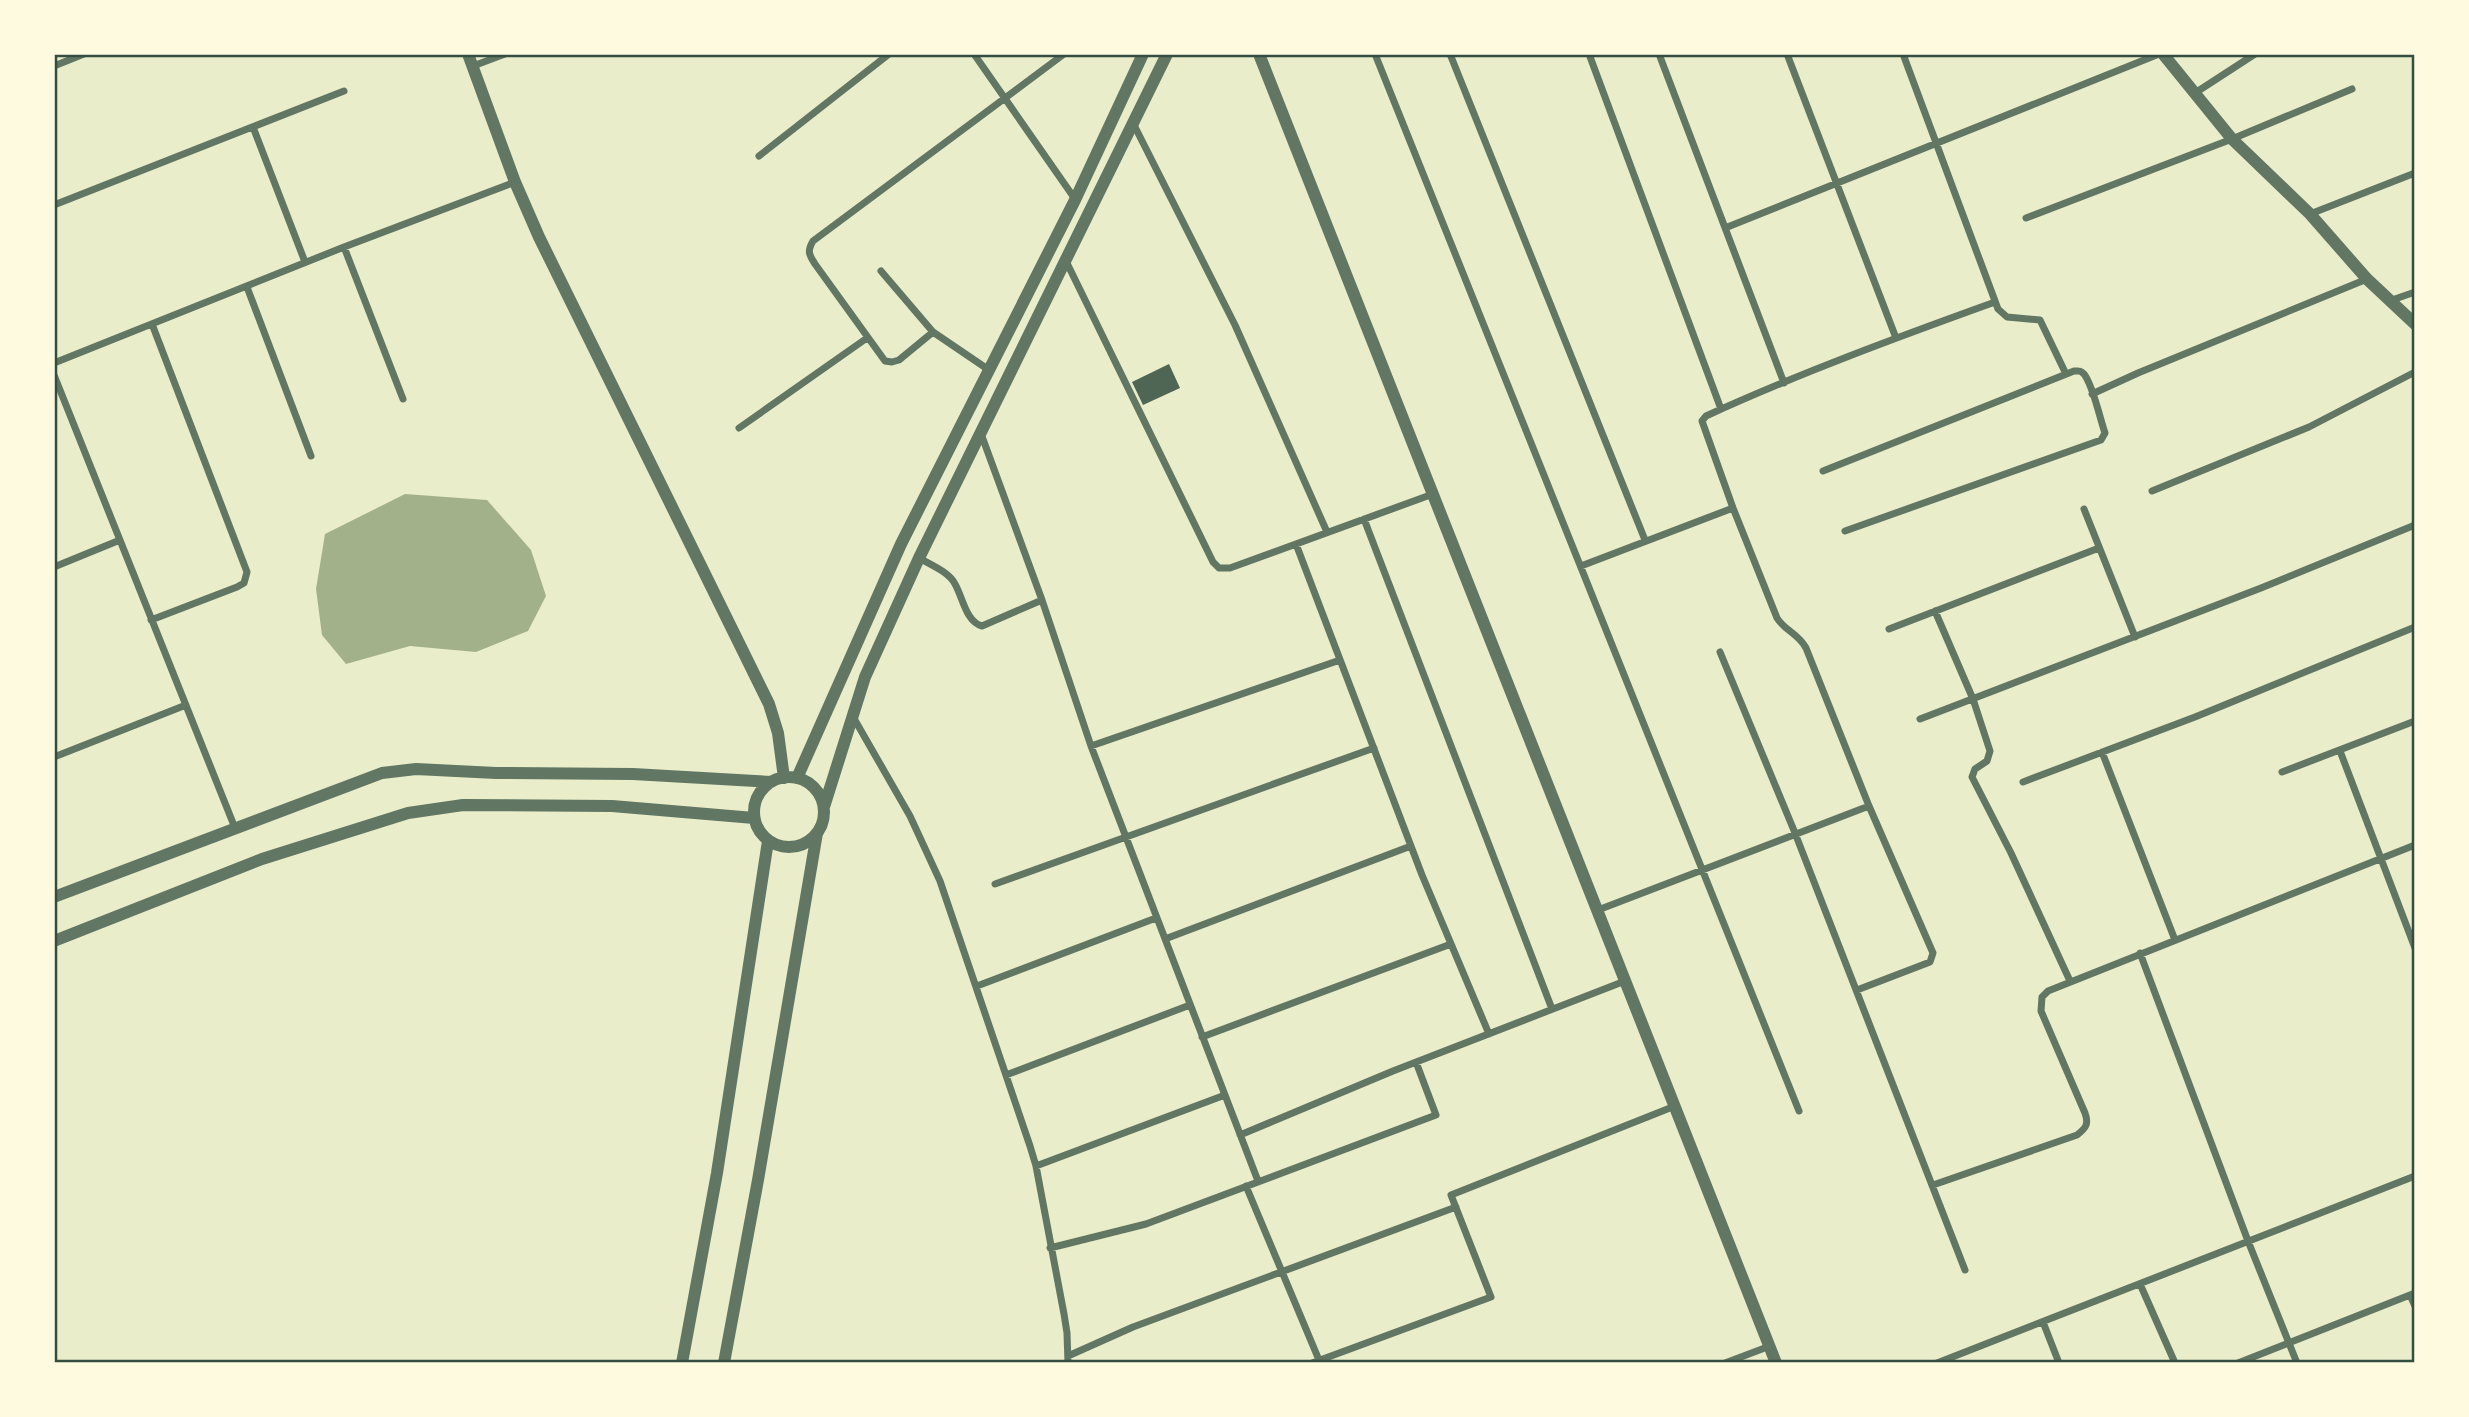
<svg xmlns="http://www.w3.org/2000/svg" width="2469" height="1417" viewBox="0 0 2469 1417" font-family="'DM Sans',sans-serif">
  <rect width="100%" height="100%" fill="#e9edc9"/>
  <path fill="#a3b18a" d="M405,494L487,500L531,550L546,596L528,631L476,652L410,646L346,664L322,635L316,589L325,534Z"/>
  <path fill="#4f6655" d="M1169,364L1180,388L1143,405L1132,382Z"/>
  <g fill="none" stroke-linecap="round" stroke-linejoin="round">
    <path stroke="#617663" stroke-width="7" d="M974,54L1075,199
      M1375,54L1799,1111
      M1450,54L1645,540
      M1589,54L1721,409
      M1659,54L1784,383
      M1787,54L1896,338
      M1903,54L1998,309L2007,317L2040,320L2066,374
      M54,66L84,54
      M473,66L505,54
      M2195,93L2255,54
      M1133,123L1235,325L1327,532
      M253,127L305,262
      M759,156L889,54
      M54,205L344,91
      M2310,214L2415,173
      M2026,218L2232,139L2352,89
      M1725,228L2159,54
      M344,247L403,399
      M1065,259L1213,562L1219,568H1230L1433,494
      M881,271L933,332L989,370
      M247,287L311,456
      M2392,300L2415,292
      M933,332L899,360L892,362L885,361L815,264C809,255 807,251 813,241L1064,54
      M54,363L344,247L515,182
      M54,375L235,828
      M2092,394L2138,373L2367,279
      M739,428L867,338
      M980,431L1042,600L1091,746L1258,1181
      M1823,471L2074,371C2079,371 2080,370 2084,374C2093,385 2100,419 2105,433L2101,440L1845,531
      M2152,491L2309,427L2415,372
      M2084,509L2135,637
      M1364,519L1552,1009
      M1296,544L1422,875L1489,1034
      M919,558C931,565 949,572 955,584C963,598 966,622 982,626L1042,600
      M1581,566L1733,508
      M54,567L120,540
      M1935,611L1973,699L1990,751L1987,761L1975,769L1972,777L2011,853L2070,981
      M151,620L237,587L244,583L247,572L152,324
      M1889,629L2099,548
      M1720,652L1795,833L1965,1270
      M852,715L910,816L940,881L1030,1146L1036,1166L1064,1314L1067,1333L1068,1363
      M1920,719L2261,588L2415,525
      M1091,746L1340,660
      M2340,751L2415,948
      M2102,752L2175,940
      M54,757L186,705
      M2282,772L2415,721
      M2023,782L2195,717L2415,627
      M995,884L1374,748
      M1598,910L1869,806
      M1165,939L1411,846
      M2140,953L2248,1241L2297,1363
      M977,986L1156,918
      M1857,990L1930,962L1933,953L1869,806L1806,648C1798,633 1785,631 1777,618L1733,508L1702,421L1706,416C1800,373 1898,337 1995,302
      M1202,1037L1451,944
      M1006,1075L1190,1005
      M1240,1135L1393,1071L1625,981
      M1036,1166L1225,1095
      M1933,1185L2077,1135C2086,1128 2089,1124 2085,1113L2041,1011L2042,997L2048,991L2415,845
      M1246,1186L1319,1360
      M1050,1248L1146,1224L1436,1115L1416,1062
      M2140,1284L2175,1363
      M2410,1295L2415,1306
      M2043,1322L2059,1363
      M1068,1356L1133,1327L1456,1207
      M1312,1363L1491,1297L1451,1195L1675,1106
      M1725,1363L1770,1346
      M1937,1363L2415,1176
      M2238,1363L2415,1293"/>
    <path stroke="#617663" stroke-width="12" d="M468,54L515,182L539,237L769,704L778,733L784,778
      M1259,54L1776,1363
      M2163,54L2232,139L2310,214L2367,279L2415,324
      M754 812a35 35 0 1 1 70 0a35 35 0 1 1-70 0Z
      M797,778L901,544L1075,200L1143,54
      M824,807L865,677L919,558L1167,54
      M54,897L382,773L416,769L496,773L633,774L771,782
      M54,941L262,859L408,813L463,805L612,806L754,818
      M682,1363L717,1173L768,841
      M724,1363L758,1180L817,833"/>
  </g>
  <rect width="2469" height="1417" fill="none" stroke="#fefae0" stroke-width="112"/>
  <rect x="56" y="56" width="2357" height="1305" fill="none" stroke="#344e41" stroke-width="2.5"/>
</svg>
